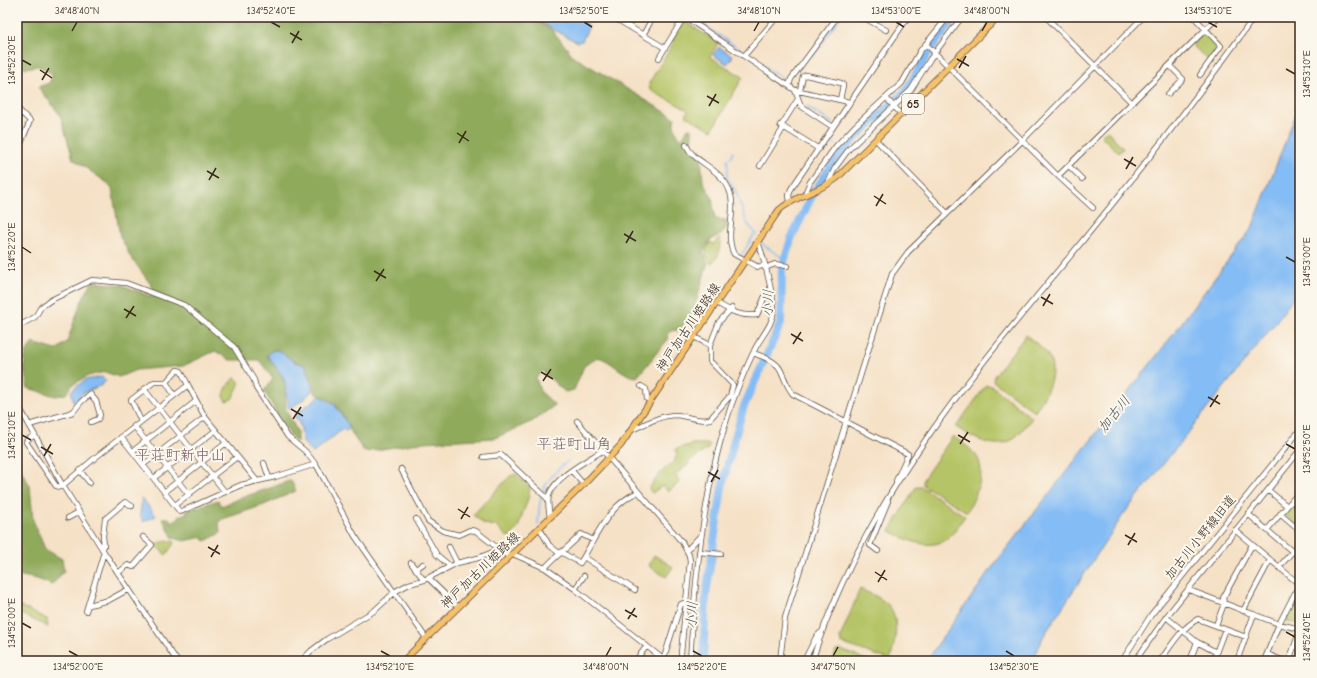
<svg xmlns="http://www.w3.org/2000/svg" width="1317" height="678" viewBox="0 0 1317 678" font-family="'Comic Neue','Klee One',sans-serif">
  <rect width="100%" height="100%" fill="#fbf7ec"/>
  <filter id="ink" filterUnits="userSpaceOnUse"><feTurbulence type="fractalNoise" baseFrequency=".025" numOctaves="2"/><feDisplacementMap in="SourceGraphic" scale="8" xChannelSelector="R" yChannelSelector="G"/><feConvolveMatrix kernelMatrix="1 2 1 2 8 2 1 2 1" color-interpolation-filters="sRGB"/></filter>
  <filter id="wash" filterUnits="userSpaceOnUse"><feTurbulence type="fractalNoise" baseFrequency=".012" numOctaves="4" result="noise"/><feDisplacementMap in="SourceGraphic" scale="16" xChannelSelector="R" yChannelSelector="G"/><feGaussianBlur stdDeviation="0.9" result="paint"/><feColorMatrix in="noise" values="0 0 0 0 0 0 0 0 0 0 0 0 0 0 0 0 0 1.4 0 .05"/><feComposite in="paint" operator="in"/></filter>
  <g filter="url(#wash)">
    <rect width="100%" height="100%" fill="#f5e1c6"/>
    <path fill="#b5c466" stroke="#787742" d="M684,21L718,43L710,57L743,77L712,130L686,116L688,110L650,90L649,83L674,42L672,41Z
      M1206,32L1219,45L1209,61L1192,45Z
      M1107,130L1123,148L1119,153L1101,136Z
      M718,239H721L718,256L711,264L708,257H706V251L710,242L714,244Z
      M1026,335C1033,341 1042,347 1047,354C1060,372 1045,396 1035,412L993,381L994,376Z
      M235,378L239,381V385L232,399L226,401L224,399C223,393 229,381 235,378Z
      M986,385L992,386L1032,418C1026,425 1021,433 1013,439C996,452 971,437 956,427Z
      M953,436C961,442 969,447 975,454C989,471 975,497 967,512L923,485V479Z
      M693,444H710L708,449L688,462L689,464L675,475L680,482L668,492L663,486L652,493L649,489C656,478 662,469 674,462L677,454L676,449Z
      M516,474L530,488C529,497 527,502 524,510C519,520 521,531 508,537L496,526L484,524L473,515L510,476Z
      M916,487H922L965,516C960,523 955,532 948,538C931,552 906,540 890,531Z
      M1295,504L1300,509V528L1285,515L1290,505Z
      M167,540L175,542L166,555L155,545Z
      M654,555L673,567L666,577L649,566Z
      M860,589C868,593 878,596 885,602C902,615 895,643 890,660L841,643L840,638Z
      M1300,592V624L1286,621L1291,607Z
      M17,605L47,619L48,627L17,612Z
      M841,650L869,661H832L836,651Z"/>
    <path fill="#90aa5b" stroke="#666a3c" d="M17,17H237L245,20L248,17H532L553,31L573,56L675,118C672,126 676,133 682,139L688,128L692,129V136L690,142L693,149L701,156L703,182L712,197L715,219L726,220L727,226L721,235L710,240L703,253L708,262L693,312L684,323V325L676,331L673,330C667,333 668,339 665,343C655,354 647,366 637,377C622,376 613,361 598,357L584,366L574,390L565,392L542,371L536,378L540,391L555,405L533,421L495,438L424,442L365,452C361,447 357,442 354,437C342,417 341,401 316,394L306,365L293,361L276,349L272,350L267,356L281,374L285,384L286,410L297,431V442L291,437L264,391L273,379L259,360H230L215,351L183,366L136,370L119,377L105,372L88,376L72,385L66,394L62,395L55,396L28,388C24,375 21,353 33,343L56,350L67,342L81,302L92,282L122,285L150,296L154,289L130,256L120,236L112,189L106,182L73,159L60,115L38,87L49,83L53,74L38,66L26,68L17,63Z
      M17,463L30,486L33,520L45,549L62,559L64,571L52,585L37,579L17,575Z
      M291,480L296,491L264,505L220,520L219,526L221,533L205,541L202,537L185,541L173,538L162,518H169L171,522L179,518L178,516L187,513L186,511L218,500L222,506C244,495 268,490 291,480Z"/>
    <path fill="#84bcf5" stroke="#60738a" d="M541,17H578L589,26L582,41L577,42L540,22Z
      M719,47L733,56L727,64L713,55Z
      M1300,103V288L1276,322L1123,515L1043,637L1033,661H926L996,562L1168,341L1252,228Z
      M275,350L280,351L294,362L305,365L313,390L304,399L289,409L284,378L268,356L270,352Z
      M102,377L106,381L102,385L83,393L74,403L71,391L85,380Z
      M320,396L335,405L350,428L346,431L343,429L313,453L302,441L301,427L294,415Z
      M142,498L156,516L143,522L140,514Z"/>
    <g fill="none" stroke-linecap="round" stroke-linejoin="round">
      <path stroke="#84bcf5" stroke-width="1.5" d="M692,17L787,81
        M813,56L840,17
        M807,107L832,123
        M829,138L835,144
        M733,152L731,157L727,160L728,166L727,177L736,192L747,223L757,235
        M761,242L765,246L784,259
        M741,256L755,233
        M538,525C540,493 541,482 568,461"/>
      <path stroke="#84bcf5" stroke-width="8" d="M703,661L706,595L722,487L733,444L744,406L781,323L782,268L791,239L814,192L834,162L855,138L906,91L929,51L955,17"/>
    </g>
  </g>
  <g filter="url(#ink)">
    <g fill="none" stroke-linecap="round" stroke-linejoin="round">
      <g stroke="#574537" stroke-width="6">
        <path id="minor" d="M613,17L665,48L684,17
          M685,17L795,90L849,102
          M863,17L886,30
          M984,17L991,25
          M1046,17L1132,103
          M1194,17L1221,46L1200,75
          M643,35L653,17
          M927,45L1058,176L1093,208
          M744,56L777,17
          M659,58L665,48
          M789,86L791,79L837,17
          M795,90L801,106L833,127
          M800,90L803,76L806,75L841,83L843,85L840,100
          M1168,94L1183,79L1170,66
          M887,99L902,115
          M17,108L30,121L17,153
          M17,119L21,113
          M780,125L819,149
          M781,126L798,99
          M876,140L947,213
          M686,145C694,163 722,168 730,192C737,211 724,236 734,254L758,267L765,265
          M760,166L784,127
          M1069,166L1082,179
          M1058,176L1218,17
          M827,185L835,168L849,149L911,90L930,59L962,17
          M804,196L810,182L836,146L855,126L902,83L920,51L948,17
          M790,202L789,195L791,189L908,17
          M765,268L775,264L787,266
          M717,303C730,311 741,317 757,315L765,296L773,295
          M17,327L35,317L41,307L51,300L92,280L126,283L184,305L234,347L254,380L256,388L288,437L305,451L317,466L355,536L426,638
          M694,337L710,345V361L733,385L730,396
          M710,345L719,322L732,308
          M753,353C761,356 775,360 780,369C785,378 786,386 793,394L908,454L896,481
          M166,382L174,395
          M641,386L646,389L647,399L651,401
          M144,389L225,492
          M17,403L63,486L104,552L177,661
          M141,421L131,400L154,382H166L177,370L181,371L188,385
          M577,421L682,542L689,555L690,561L686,602L681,604L679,610L663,661
          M29,425L73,412L81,402L90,394L96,401L100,415L98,419L91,422
          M134,426L189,495
          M632,430C645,424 661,415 676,415C688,416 697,422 710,419L730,396L734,398
          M35,435L27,440L26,442L56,486L61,487L96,457L188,385L205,417L257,481
          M121,437L180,512L241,485L275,477L316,464
          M133,451L196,401
          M483,457L501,455L548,499
          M264,463L269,478
          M143,465L205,417
          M401,469L428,521L443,531L459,535L470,530L476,531L509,557
          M80,471L90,483
          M572,471L584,485
          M154,478L216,430
          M1268,490L1287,506
          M164,492L226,443
          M1292,501L1300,508
          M175,505L237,457
          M1248,514L1293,552
          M1280,514L1300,531
          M550,517C549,511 547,502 549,495C555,477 586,461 602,451
          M68,518L79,512
          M416,519L437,555L450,566
          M539,527L549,545L559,553
          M1235,530L1299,584
          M1267,530L1300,491
          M449,547L457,563
          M102,549L104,546L103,536L105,519L125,502L132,506
          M687,550L702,534
          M878,551L870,545L888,501
          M561,552L580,563C597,536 607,506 638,492
          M699,552L721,554
          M513,554L545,568L575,589L663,659
          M584,557L635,590
          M411,563L424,580
          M1279,567L1300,543
          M545,568C556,555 570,547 581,534L593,540
          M416,569L423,564
          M118,573L128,565L133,567L152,545L143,537
          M428,578L458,607
          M575,589L584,576
          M1189,590L1279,624L1300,629
          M89,605L109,600L129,589
          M86,611L104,552
          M1243,611L1270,560
          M1166,617L1197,642L1216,652
          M1216,625L1224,604L1223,598L1252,545
          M1267,654L1284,661
          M301,661L311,651L327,639L374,611L396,591L409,584L424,580L457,563L478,558L498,550
          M629,661L636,660L646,647
          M682,661L681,653L686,602
          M690,661C695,581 702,499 726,422C733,398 743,374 754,351C760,337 772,327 774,311C775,303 762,248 757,241
          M780,661L785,618L892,274L908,252L1023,140L1143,17
          M804,661L816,637L820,633
          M812,661C862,504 968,379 1071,255C1134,178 1197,99 1254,17
          M1122,661L1151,615L1300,430
          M1135,661L1166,617L1300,450
          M1160,661C1171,646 1181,628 1198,619L1246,637
          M1190,661L1197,642
          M1213,661L1225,629
          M1237,661L1254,614
          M1264,661L1279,624L1300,583
          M1289,661L1300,630"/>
      </g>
      <g stroke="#574537" stroke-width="7">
        <path id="major" d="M17,655L21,661
          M403,661L585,483L621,445L779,210C796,195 819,192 837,178L998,17"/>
      </g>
      <use href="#minor" stroke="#fff" stroke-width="4.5"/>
      <use href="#major" stroke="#f5c16b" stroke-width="5.5"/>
    </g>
  </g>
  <path fill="none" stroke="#3b2a1e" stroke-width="1.5" d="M271,22L280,27M584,22L592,27M896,22L904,27M1208,22L1217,27M72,31L77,22M754,31L759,22M982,31L987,22M290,33L302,40M292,43L299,31M957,59L969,66M22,60L31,65M959,68L966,56M1286,69L1295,74M40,70L52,78M42,80L49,68M707,96L719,103M709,106L716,94M457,133L469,141M459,143L466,131M1124,159L1136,166M1126,169L1133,157M207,171L219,178M209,180L216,168M874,196L886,204M876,206L883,194M624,234L636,241M626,243L633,231M22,247L31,253M1286,257L1295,262M374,271L386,278M376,281L384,269M1041,297L1053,304M1043,306L1050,294M124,309L136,316M126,318L134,306M791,334L803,341M793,344L801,332M541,372L553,379M543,381L551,369M1208,397L1220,404M1210,407L1218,395M291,409L303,416M293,419L301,407M22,435L31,440M958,435L970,442M960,444L968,432M1286,444L1295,449M41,447L53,454M44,456L51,444M708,472L720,479M711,482L718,470M458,509L470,517M461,519L468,507M1125,535L1137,542M1128,545L1135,533M208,547L220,554M211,557L218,545M875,572L887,580M878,582L885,570M625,610L637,617M628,619L635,608M22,623L31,628M1286,632L1295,637M69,651L78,656M381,651L390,656M693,651L702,656M1006,651L1014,656M606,656L611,647M833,656L838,647"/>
  <g text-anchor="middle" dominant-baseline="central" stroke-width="4" stroke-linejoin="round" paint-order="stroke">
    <rect fill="#fbf7ec" stroke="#75685c" stroke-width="1" x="902" y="94" width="22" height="20" rx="3"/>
    <g font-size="12" font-weight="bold" fill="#3b2a1e">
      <text x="913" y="104">65</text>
    </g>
    <g font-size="13" fill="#3b2a1e" stroke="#fbf7ec">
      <text transform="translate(688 327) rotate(-56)">神戸加古川姫路線</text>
      <text transform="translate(1200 537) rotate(-51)">加古川小野線旧道</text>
      <text transform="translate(480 570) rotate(-44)">神戸加古川姫路線</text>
    </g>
    <g font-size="14" font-style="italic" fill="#51565e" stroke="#fbf7ec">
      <text transform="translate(768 303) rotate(-88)">小川</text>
      <text transform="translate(1114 414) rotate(-51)">加古川</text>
      <text transform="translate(692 615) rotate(-87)">小川</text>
    </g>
    <g font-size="15" fill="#745865" stroke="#fbf7ec">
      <text x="574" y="444">平荘町山角</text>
      <text x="180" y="455">平荘町新中山</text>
    </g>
  </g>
  <rect width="1317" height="678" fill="none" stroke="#fbf7ec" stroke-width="44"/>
  <rect x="22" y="22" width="1273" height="634" fill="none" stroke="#3b2a1e" stroke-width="1.5"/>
  <g font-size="10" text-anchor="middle" fill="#3b2a1e">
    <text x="77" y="14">34°48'40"N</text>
    <text x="271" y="14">134°52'40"E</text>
    <text x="584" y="14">134°52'50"E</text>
    <text x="759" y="14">34°48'10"N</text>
    <text x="896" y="14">134°53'00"E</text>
    <text x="987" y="14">34°48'00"N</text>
    <text x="1208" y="14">134°53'10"E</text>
    <text transform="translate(11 60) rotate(-90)" y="4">134°52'30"E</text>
    <text transform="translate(1306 74) rotate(-90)" y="4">134°53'10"E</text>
    <text transform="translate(11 247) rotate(-90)" y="4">134°52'20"E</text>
    <text transform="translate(1306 262) rotate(-90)" y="4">134°53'00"E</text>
    <text transform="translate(11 435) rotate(-90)" y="4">134°52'10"E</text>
    <text transform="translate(1306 449) rotate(-90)" y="4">134°52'50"E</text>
    <text transform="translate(11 623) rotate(-90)" y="4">134°52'00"E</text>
    <text transform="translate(1306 637) rotate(-90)" y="4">134°52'40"E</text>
    <text x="78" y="670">134°52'00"E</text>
    <text x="390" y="670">134°52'10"E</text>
    <text x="606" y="670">34°48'00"N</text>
    <text x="702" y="670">134°52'20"E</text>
    <text x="833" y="670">34°47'50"N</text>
    <text x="1014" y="670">134°52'30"E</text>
  </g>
</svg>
